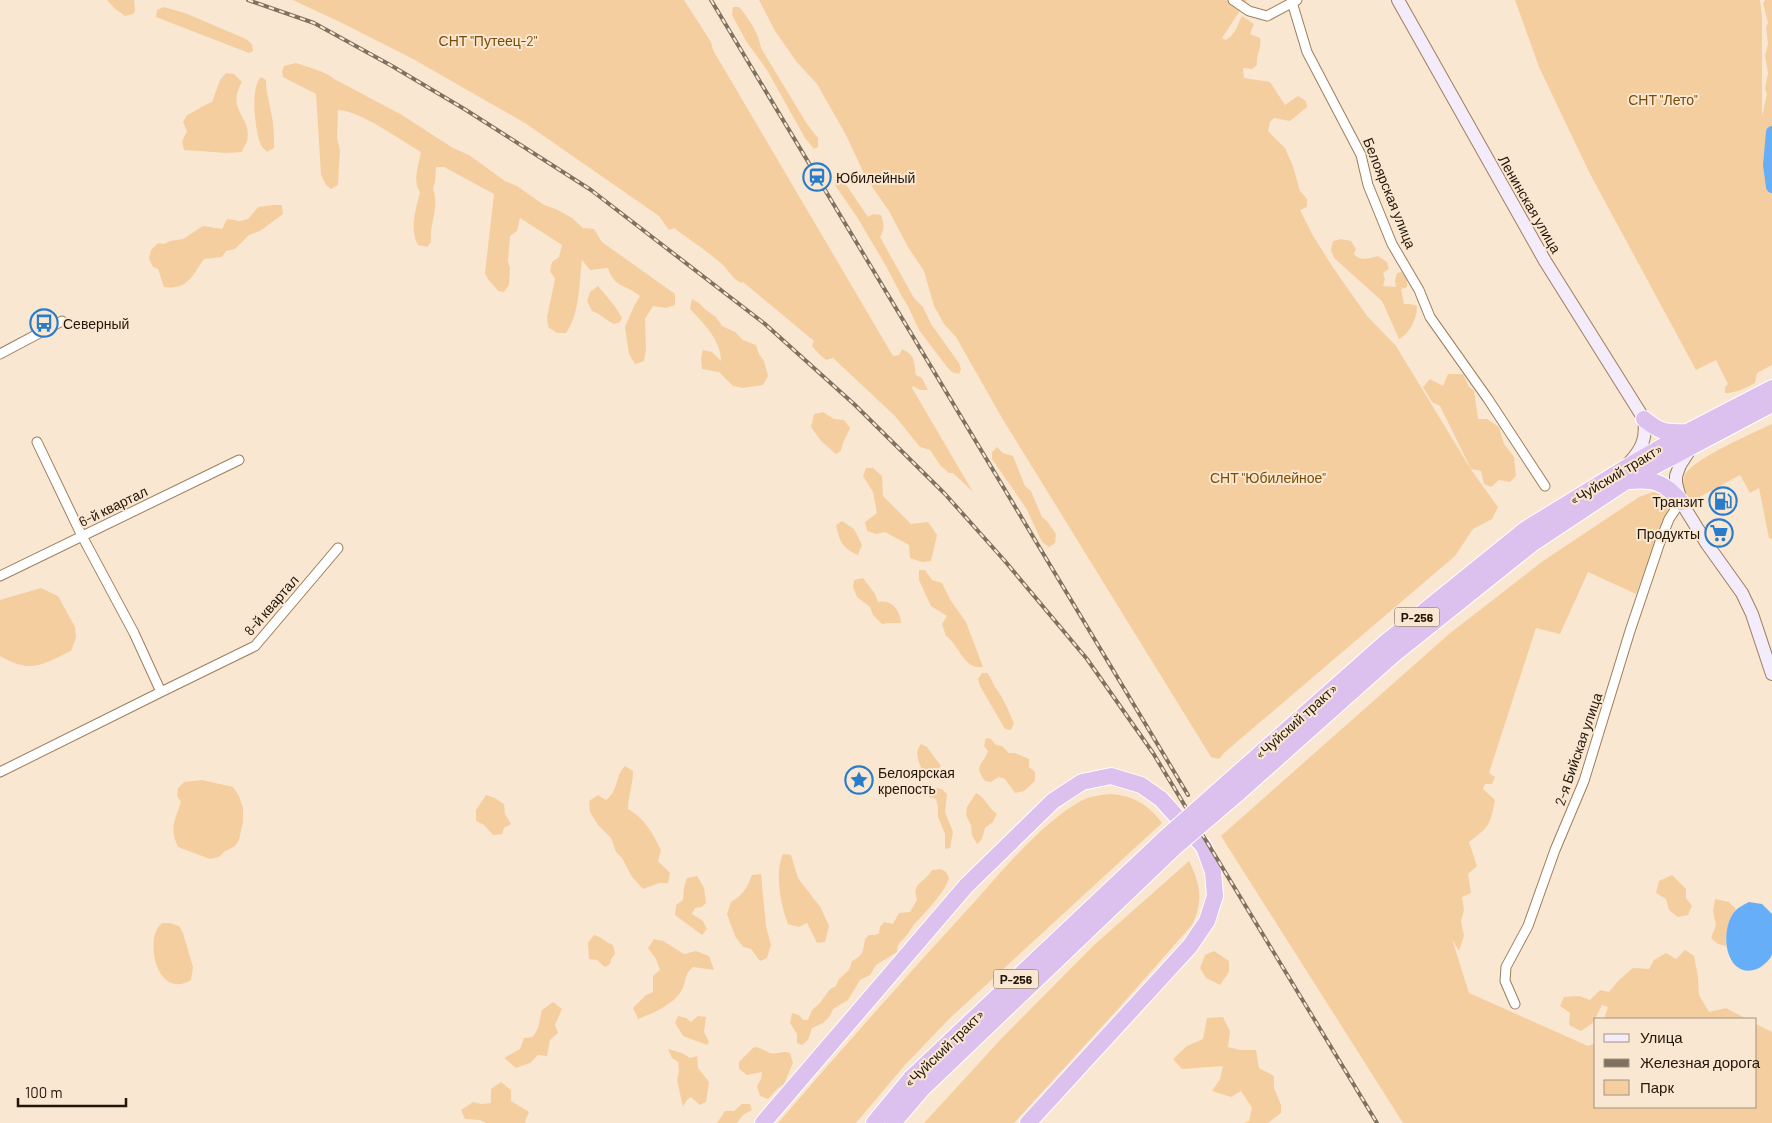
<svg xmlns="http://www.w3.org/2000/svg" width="1772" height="1123" viewBox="0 0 1772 1123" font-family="Barlow,sans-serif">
  <rect width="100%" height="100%" fill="#fae7d1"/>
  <path fill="#f5cea0" d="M107,0H134L135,11L133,14L125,16L114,8Z
    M293,0H684L711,42L713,50L893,356L899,355L902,349C915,355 914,361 916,375L922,378L928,390H920L913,386L912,388L973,492L953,473H949L940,465L930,450L920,447L895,416L833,358L826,360L819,354L812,346L814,341L743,282L741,283C732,278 729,271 722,264C707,251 690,240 674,228L669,230L659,216L525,123L413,59L344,24Z
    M759,0H1247L1222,38L1226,40C1239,30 1235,29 1242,16L1254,24L1250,34L1260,38C1262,49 1256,54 1257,65L1252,69L1243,68L1244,78L1270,82L1285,105L1298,96L1306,101L1307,107L1290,121L1274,118L1270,122L1268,131L1285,148L1293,166L1300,191L1307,199V207L1300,210L1312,234L1332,266L1367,316L1396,346L1472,471L1498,507L1492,519L1473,529L1455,556L1225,752L1219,759L1211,757L1002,418L956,337L944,324L934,306L924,271L908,247L889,211L866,178L846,135L817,84L796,61L775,31Z
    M1515,0H1760L1762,17V116L1767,94L1765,88L1768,73L1765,56L1768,44L1766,27L1768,23L1763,3L1765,0H1772V365L1757,373L1755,383C1748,387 1733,394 1725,393V387L1728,384L1716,360L1696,370L1589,172L1539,67Z
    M164,7L185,13L246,39L252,44L253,51L249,53L156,17L157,10Z
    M733,7H739C748,17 759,34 761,48L807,124L818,138V147L814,149L805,138L767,70L746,41L732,15Z
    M296,63C310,68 325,71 336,80L402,115L453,148L469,155L505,181L517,186L544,205L556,209L572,218L583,228L594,229L602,242L675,294V305L666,308L653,306L645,319L646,349L644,361L635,364L629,354L625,327L634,306L640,296C626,284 615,289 608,268L590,270L582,260C579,283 580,314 566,333H557L548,327L547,317L555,279L550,271L552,262L559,257L562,245L520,218L517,231L510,236L508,261L510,268L509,285L504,292L498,291C493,283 489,283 485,273L494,194L444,167H436L435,182L433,189C440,207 429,224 431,242L427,247L418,245C409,229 416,209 420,192C412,181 419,164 421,152C400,140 361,111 338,110L337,138L340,150L338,185L331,189L326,185L321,175L316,94L283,77L282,72L284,66Z
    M226,73L234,74L242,82C225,112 253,116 247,141C246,144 243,148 242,152L226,153L184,150L182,141L187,131L183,122L187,115C196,111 203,105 212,102L220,80Z
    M261,77L266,80C266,92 269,100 271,112C274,124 274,136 274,148L267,152C264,149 261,146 260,143C255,129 250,87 261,77Z
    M836,174L841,177L868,217L873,214L881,215C884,224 885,229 880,237L914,298L923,307L931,324L959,363L961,369L959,374L952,372L947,367L919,330L908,306L901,295L886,266L857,217L835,185Z
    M273,205H282L283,214L260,231L249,235L235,249L226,251L222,257L204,259C192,276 188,290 164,287L158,269L153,267L149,259L151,250L158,243L164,244L170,241L183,239L203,226L222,229L227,219L240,221L248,219L258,207Z
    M1341,239L1351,241L1356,249L1354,254C1360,262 1370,258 1378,256L1387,262L1389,269L1383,273L1385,279L1383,286L1396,287L1395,280L1397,273L1403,272L1407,279V287L1401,289L1404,304H1410L1417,306C1417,319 1410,333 1399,339L1382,301L1334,258L1331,250L1333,241Z
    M598,286C607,297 615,305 622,318L620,322L614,324C606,320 601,314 592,311L587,301L590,292Z
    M692,299L699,303L706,310L716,317L722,326L735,332L743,340L756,345L759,354L764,361L768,376L763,385L743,388L733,386L719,372L702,369L701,358L703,350L712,352L721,361C721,340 704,324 690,309Z
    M1448,374H1463L1469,387L1474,391L1478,419H1487L1499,427L1504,444L1514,457L1516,476L1510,482L1499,480L1491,487L1484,484L1481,471L1471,469L1440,406L1432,402L1423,387L1430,379L1443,386Z
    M823,412L834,419L844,420L850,428C847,436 842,443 841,451L836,454L821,441L811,427L814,414Z
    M1772,424V539L1769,538L1759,488L1750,493L1740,475L1694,500L1685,496C1683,488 1681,480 1686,473C1696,458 1753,433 1772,424Z
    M997,447L1003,453L1013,456L1025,486L1031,491L1042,517L1047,521L1056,534L1055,543L1049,547L1042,542L1026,508L992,459V452Z
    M866,468H873L882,476L883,496L911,524L928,522L937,535L931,561L922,562L910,558L909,545L885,532L876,534L867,531L865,522L877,513L873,492L863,476Z
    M1653,492L1662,494L1671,503L1636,594L1588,572L1560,634L1536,628L1489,773L1495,777L1492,784H1485L1483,789L1495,800C1490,825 1490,826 1469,842L1477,866L1468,874L1471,893L1462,897L1464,910L1461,921L1464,936L1459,951L1452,939L1469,993L1588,1046L1596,1043V1107H1756V1024L1772,1032V1123H1403L1221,836L1449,634L1543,561L1639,497Z
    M842,521L854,529L862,545L858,555C842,548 840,542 836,525Z
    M919,570H925L932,580L942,583L951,601L966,622L983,667C963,670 959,644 946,636L942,624L947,616L931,606L919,580Z
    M863,578L875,594L878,602C892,599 900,610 901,623H889L882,624L873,615L870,607L857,597L853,587L854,580Z
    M41,588L58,596L75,627L76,638L71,651C41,665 31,674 0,656V600Z
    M982,673H987C991,677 992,682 995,687C1004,699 1008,710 1014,723L1011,730L1005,729L980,686L978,679Z
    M986,738L991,739L996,745L1002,746L1009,753H1015L1029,759V767L1035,772V781L1024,791L1015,793L1005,779L999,777L991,782L985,781C973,765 983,765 988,751L984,746Z
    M921,744L927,747L941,766L936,772L929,773L922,770C918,760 914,753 921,744Z
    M625,766L633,771C633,785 628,796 628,809C646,820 652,832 661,850L658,861L670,873L668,883H659L643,889L632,877L622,858L616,852L611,838L598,825L590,812L589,801L598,795L606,800C619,791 615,775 625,766Z
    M202,780L233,787L239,796L243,808V822L239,840L235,846L224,852L219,857L210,859L178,847C169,828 175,820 181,802L177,796L178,788L184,782Z
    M927,786L942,789L947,794L945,812L953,832L950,848L945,849V834L938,817V807L936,799L929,797L925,792Z
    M976,793C986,798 988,808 997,814L993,822L985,828L982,839L977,844L972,835L971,825L966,815L967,807Z
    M1111,794C1134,796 1149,805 1162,823L949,1019L904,1066L856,1123H778C840,1051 903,980 967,910C999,875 1038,826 1079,802C1089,796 1100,795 1111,794Z
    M486,795L495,798L504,804L505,814L511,824L504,828L502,834L493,835L484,825L476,821V810Z
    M783,854L791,855L798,878L821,908L829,926L825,942L817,943L807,923L799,927L788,924C781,906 774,873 783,854Z
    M1189,861C1200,883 1204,901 1192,925L1118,1009L1014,1123H924L1001,1039L1093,946Z
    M941,869L946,872L949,878C945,893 924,913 913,926C910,929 909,933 906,936C901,942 897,943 897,952L876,965L870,975L860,980L848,1000L833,1009L830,1016L823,1023L812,1028L808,1040L802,1045L797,1043V1034L790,1023L792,1013L799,1015L803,1020H808L812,1010L820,1003L830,989L836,986L839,979L849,970L852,961C864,955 863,950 865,939L869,935H875L879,933L880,927L884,922L893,924L899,913L910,912L917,900C911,882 925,883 932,870Z
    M761,874L766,926L771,945L767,958L760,961L751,949L743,947L735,936L727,914L731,902C743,895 747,888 752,875Z
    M1672,875L1686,889V898L1692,906L1688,915L1678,917L1669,910L1666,899L1656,893L1659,881Z
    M697,876L704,888L706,903L702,907L695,908L692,914L703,921L707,929L702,935L675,915L676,905L683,900L684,887L687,878Z
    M1715,899L1729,902L1736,909C1728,922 1725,931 1726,946L1718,944L1711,938L1716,925L1713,912Z
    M163,923H170L179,926L183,933L193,967L191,980C155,1002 143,933 163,923Z
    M594,935C602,937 605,942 613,945L615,954L611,959L610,964L605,967L597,960L589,959L588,943Z
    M654,939L663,941L684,954L696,951L709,956L714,970L693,967C684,975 687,978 683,988C675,1004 654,1013 638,1019L633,1008L646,995L653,992V976L660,970L656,959L648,948Z
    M1685,950L1694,956L1698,977L1699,995L1709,1012L1726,1008L1747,1019H1604L1608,1007L1602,1005L1593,1023L1581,1031L1569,1025L1570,1013L1560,1006L1564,997L1579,996L1590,1000L1600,990L1609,992L1619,980L1633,968L1649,969L1654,960L1666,953L1676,959Z
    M1214,951L1229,961V972L1220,985L1206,978L1200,968L1205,955Z
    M553,1002L562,1009L555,1025L558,1033L550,1040L547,1056L538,1055L530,1063L516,1068L504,1058L520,1049L524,1038L533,1037L538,1028L542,1010Z
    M678,1016L686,1018L691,1022L698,1016L706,1017L704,1032L709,1042L707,1045L683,1036L675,1023Z
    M1223,1017L1230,1031L1228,1047L1240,1050H1256L1259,1068L1274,1076V1088L1281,1105V1113L1268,1123H1244L1249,1121L1252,1108L1241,1091L1231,1097L1212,1091L1220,1079L1223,1066L1182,1069L1173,1059L1187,1046L1203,1039L1207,1018Z
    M754,1047C761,1047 764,1051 770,1053C777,1055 782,1050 790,1053L793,1063L784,1084L777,1089L768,1099L760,1096L757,1086L761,1079L762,1072L747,1075L739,1069V1062Z
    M668,1049L682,1053L690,1058L697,1056L698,1068L709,1082L706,1102L700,1105L691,1097L687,1100L683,1107L677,1080L679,1071L678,1062L672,1058Z
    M501,1082L511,1090V1101L529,1112L525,1121L526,1123H486L480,1120L465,1119L461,1110L473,1102L481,1104L491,1103V1089Z
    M742,1104H750L752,1110L743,1115L737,1123H717L725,1111H734Z"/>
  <path fill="#67aef8" d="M1749,902L1762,904L1772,914C1772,927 1772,942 1772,954C1771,959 1764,965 1759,968C1726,983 1717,930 1736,910C1739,907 1745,904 1749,902Z"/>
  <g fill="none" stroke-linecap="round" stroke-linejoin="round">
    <path stroke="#67aef8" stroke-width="12" d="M1772,132L1769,165L1772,187"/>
    <g stroke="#9c7e5c" stroke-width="11">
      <path id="street" d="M1233,0L1249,11L1267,16L1297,0
        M1292,2L1307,52L1361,155L1368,185L1392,244L1419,290L1430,317L1488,399L1545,486
        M0,354L62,321
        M0,576L239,460
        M161,692L255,646L338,548
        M0,772L161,692L134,633L82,536L37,442
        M1515,1004L1505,981L1506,967L1528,926L1555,850L1584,781L1630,631L1660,542L1669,519L1681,501"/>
    </g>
    <g stroke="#9c7e5c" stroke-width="14">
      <path id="secondary" d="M1398,0L1545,261L1644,419C1647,438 1642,449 1629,463
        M1691,448L1680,465L1676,476V483L1681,502L1707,544L1742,593L1752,614L1772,674"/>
    </g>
    <g stroke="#fff" stroke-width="18">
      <path id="highway" d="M1644,419C1660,432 1665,433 1686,432
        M1630,481C1656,479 1665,483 1681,502
        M1227,783L1385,643L1526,529L1622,470L1689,431L1772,388
        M1236,795L1393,655L1533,543L1625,482L1772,404
        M763,1123L966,886L1053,801L1082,782L1111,776L1141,785L1161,799L1204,847L1213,872L1215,896L1207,921L1190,946L1028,1123
        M874,1123L911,1078L1164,839
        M893,1123L922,1089L1174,848"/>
    </g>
    <use href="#street" stroke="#fff" stroke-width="9"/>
    <use href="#secondary" stroke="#f4ecfa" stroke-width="12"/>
    <use href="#highway" stroke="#dcc1ef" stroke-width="16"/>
    <g stroke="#7f715f" stroke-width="4">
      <path id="rail" d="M248,0L314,23L392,66L466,110L591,190L765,324L855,405L945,494L1004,560L1087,659L1153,753L1377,1123
        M711,0L1188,795"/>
    </g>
    <use href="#rail" stroke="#fae7d1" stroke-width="2" stroke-dasharray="5.5" stroke-linecap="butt"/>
    <g stroke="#fff" stroke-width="18" stroke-linecap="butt">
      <path id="highway-bridge" d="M1164,839L1227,783
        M1174,848L1236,795"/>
    </g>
    <use href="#highway-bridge" stroke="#dcc1ef" stroke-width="16"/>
  </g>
  <defs>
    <g id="station-ring" transform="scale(1.4375)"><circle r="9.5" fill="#fae7d1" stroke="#287ccb" stroke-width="1.5"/><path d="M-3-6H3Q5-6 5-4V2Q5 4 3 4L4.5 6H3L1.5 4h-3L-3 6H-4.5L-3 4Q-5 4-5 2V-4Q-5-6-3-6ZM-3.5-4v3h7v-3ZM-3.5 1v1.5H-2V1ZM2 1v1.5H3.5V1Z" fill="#287ccb"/></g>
    <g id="bus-ring" transform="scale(1.4375)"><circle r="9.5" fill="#fae7d1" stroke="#287ccb" stroke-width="1.5"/><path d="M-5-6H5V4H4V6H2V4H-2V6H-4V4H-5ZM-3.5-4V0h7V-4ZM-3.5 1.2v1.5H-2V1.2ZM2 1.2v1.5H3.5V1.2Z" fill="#287ccb"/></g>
    <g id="fuel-ring" transform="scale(1.4375)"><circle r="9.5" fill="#fae7d1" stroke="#287ccb" stroke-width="1.5"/><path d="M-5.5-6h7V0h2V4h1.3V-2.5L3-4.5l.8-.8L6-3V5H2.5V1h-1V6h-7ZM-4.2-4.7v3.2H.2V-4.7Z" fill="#287ccb"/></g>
    <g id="supermarket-ring" transform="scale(1.4375)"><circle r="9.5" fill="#fae7d1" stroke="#287ccb" stroke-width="1.5"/><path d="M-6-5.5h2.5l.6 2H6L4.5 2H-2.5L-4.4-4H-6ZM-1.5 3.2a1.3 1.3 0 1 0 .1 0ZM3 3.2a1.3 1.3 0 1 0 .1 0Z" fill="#287ccb"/></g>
    <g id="sight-ring" transform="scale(1.4375)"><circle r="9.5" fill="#fae7d1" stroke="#287ccb" stroke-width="1.5"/><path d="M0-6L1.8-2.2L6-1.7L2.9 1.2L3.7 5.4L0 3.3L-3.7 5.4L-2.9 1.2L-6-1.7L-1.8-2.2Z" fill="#287ccb"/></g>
  </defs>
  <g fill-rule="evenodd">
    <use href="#station-ring" x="817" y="177"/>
    <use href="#bus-ring" x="44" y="323"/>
    <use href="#fuel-ring" x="1723" y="501"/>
    <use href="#supermarket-ring" x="1719" y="533"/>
    <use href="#sight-ring" x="859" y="780"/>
  </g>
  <g text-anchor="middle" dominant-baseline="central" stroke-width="4" stroke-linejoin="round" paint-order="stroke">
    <g fill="#fae7d1" stroke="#625544" stroke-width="1">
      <rect x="1394.5" y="607.5" width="45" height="19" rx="4"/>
      <rect x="993.5" y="969.5" width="45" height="19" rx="4"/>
    </g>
    <g font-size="12" font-weight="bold" fill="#211608">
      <text x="1417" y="617">Р-256</text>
      <text x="1016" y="979">Р-256</text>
    </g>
    <g font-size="14" fill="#784c05" stroke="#fae7d1">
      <text x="488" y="40">СНТ "Путеец-2"</text>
      <text x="1663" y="99">СНТ "Лето"</text>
      <text x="1268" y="477">СНТ "Юбилейное"</text>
    </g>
    <g font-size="14" fill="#211608" stroke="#fae7d1" text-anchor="start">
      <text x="836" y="177">Юбилейный</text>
      <text x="63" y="323">Северный</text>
      <text x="1704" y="501" text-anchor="end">Транзит</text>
      <text x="1700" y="533" text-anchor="end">Продукты</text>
      <text x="878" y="772">Белоярская<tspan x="878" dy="16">крепость</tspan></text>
    </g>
    <g font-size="14" fill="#211608" stroke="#fae7d1">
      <text transform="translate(1390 193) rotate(68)">Белоярская улица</text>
      <text transform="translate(1530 204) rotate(60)">Ленинская улица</text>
      <text transform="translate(1616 474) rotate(-31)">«Чуйский тракт»</text>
      <text transform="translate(113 506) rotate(-26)">6-й квартал</text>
      <text transform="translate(271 605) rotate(-49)">8-й квартал</text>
      <text transform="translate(1296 721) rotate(-42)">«Чуйский тракт»</text>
      <text transform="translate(1578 749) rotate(-71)">2-я Бийская улица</text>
      <text transform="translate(944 1048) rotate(-44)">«Чуйский тракт»</text>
    </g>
  </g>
  <rect x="1594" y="1018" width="162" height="90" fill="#fae7d1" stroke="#a39381"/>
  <rect x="1604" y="1034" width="25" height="8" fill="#f4ecfa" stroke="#a39381"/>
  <text x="1640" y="1043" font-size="15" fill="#211608">Улица</text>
  <rect x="1604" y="1059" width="25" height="8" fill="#7f715f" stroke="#a39381"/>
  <text x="1640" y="1068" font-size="15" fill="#211608">Железная дорога</text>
  <rect x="1604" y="1080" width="25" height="15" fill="#f5cea0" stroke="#a39381"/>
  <text x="1640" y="1093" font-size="15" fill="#211608">Парк</text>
  <path d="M18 1098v8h108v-8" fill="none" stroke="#211608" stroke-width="2.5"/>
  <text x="25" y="1098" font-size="15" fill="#211608" stroke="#fae7d1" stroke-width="4" paint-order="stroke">100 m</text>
</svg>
